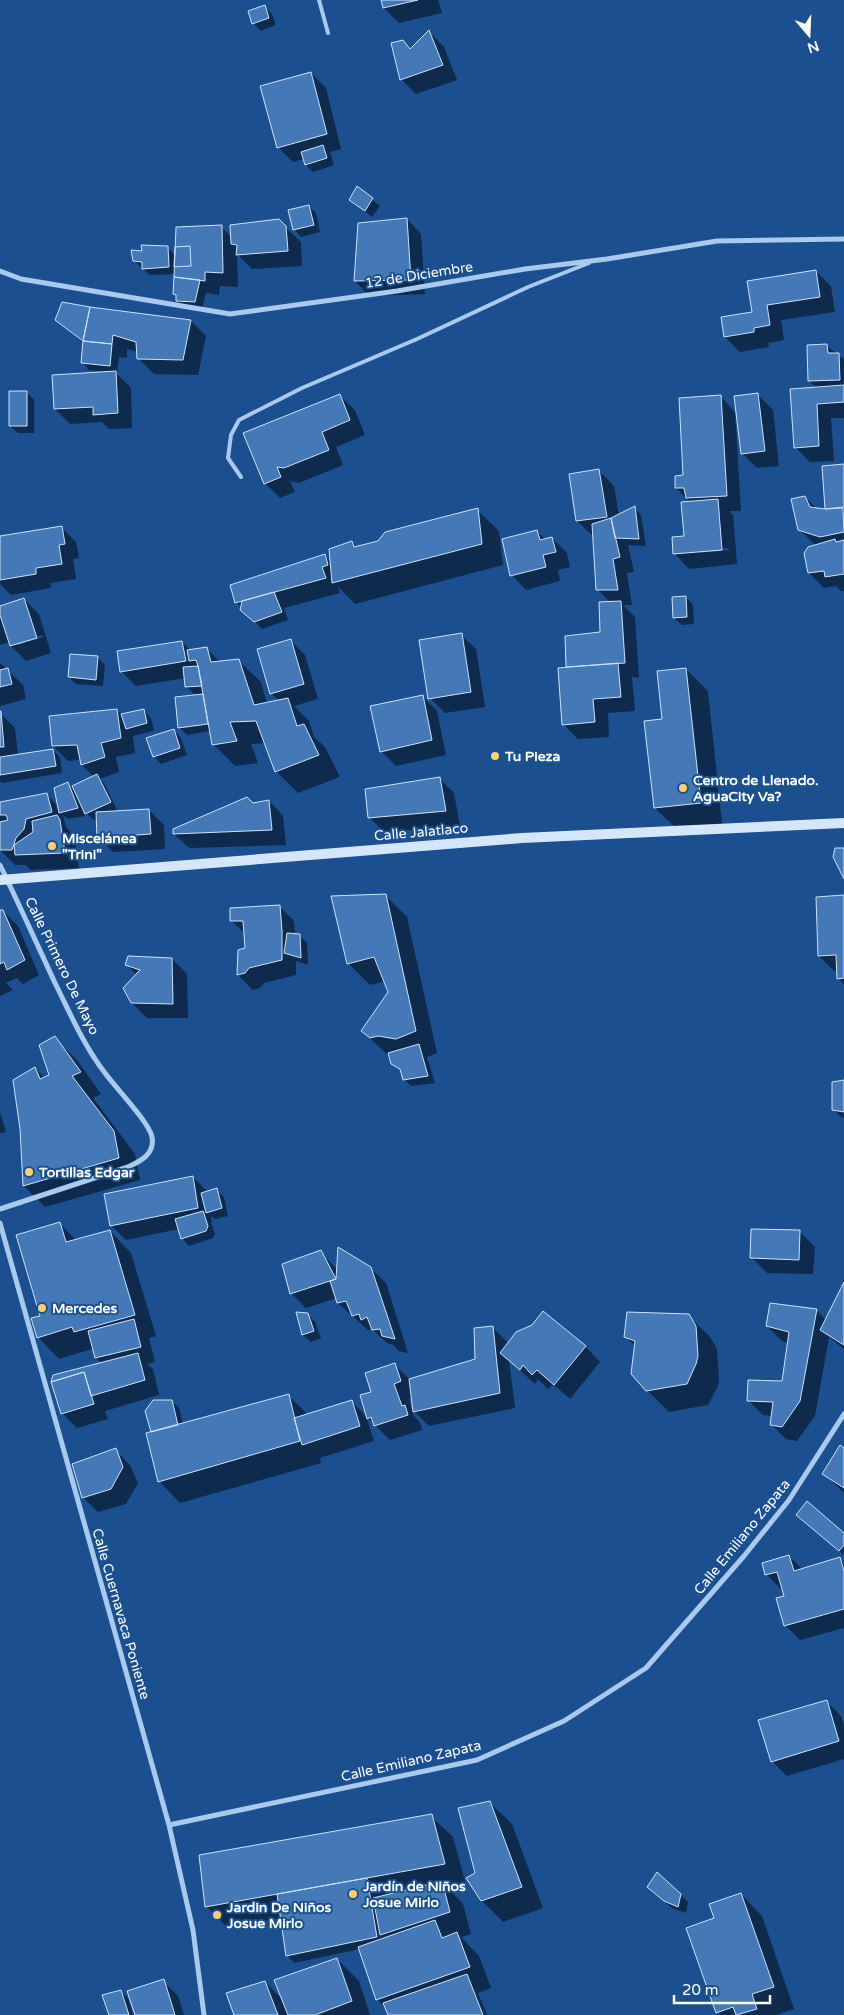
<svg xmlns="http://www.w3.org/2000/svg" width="844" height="2015" viewBox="0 0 844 2015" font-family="'Varela Round',sans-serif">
  <rect width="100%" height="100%" fill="#1b4f8f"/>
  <path fill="#0007" fill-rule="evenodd" d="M382,0H438L442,13L399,23L384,8Z
    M265,7L272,14L276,25L261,31L253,23Z
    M429,32L444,47L457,80L416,94L401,79L411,50Z
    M311,73L326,88L341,149L330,152L334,165L313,172L306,165L304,159L293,162L278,147Z
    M358,188L380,206L372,217L350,199Z
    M309,206L316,213L320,232L301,237L294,229Z
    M407,219L421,234L425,294L370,296L355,281Z
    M221,227L232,237L285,227L301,242L302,266L252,269L237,254L238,287L220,286L219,295L206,293L202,309L184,307L177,300L174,294L175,274L150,275L134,261L144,252L167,247L176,256Z
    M816,271L831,286L835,312L781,320L784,340L768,343L769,347L740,352L725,337L753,313Z
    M91,308L191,321L206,336L198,375L154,374L139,359L138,352L127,349V358L119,357L117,372H115L131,388L132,428L109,429L102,422L70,424L55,409L108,372L89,370L82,362L84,343L56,320Z
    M827,346L844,359V418H831L834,461L810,462L795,447L817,388L809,381Z
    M27,392L34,400V433H18L10,426Z
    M758,395L773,410L779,466L757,468L742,453Z
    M340,396L355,410L365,435L336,447L343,465L299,483L290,481L295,492L280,498L265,483L245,434Z
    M720,396L735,412L741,511H729L733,515L737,564L689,569L675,554L686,538L691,503L676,488L685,476ZM728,548L729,550L699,553V551Z
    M844,466V591H841L836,586L824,588L809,573L819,546L814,544L799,529L805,497L817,509L826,511L823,467Z
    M599,471L614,486L619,516L634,508L641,515L646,546L628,545L634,572L627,573L632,605H623L635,617L639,678L632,677L635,711L608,713L609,737L578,739L563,724L568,668L567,637L602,634L610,602L598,590L594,535H592L577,521Z
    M477,510L499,531L503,565L355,604L338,587L340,593L284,608L288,620L262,629L236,602L325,556L331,562L352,542L357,548Z
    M61,527L76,542L79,558L73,559L76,579L50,583L51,588L11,595L0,584V538Z
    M537,531L546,540L552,538L567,553L570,567L558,570L560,581L526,590L512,575Z
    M686,597L693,605L694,624L682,625L674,618Z
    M24,599L39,614L51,653L26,661L11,646L10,642L0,645V607ZM43,635V637L18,645V642Z
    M461,635L476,649L485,707L445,713L430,698Z
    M290,640L305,655L318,699L294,706L309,721L314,737L325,747L340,777L298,793L277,772L266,743L251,744L258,763L235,766L213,744L211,731L187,735L179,727L196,696L186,686L185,678L136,686L121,671L182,642L191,651L206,648L220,662L239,661L261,682L267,704L279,701L271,693Z
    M98,658L105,665L103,686L76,684L69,677Z
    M0,663L23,685L26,699L0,706Z
    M686,669L708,691L722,824L677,829L655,808L664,720Z
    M422,696L437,711L446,755L396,766L381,751Z
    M117,710L122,716L144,710L151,718L154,731L133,736L135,753L116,757L119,772L100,779L104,783L117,810L111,813L149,810L164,825L165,849L113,852L98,837L97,819L94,820L86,813L83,806L81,807L85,816L68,819L63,815L66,827L74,836L79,868L31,870L26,865H15L0,850V803L47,795L59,807L68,784L76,791L94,777L82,765L81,760L68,761L53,746Z
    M0,713L15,728L18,755L53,750L60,757L62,773L2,783L0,781Z
    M174,730L181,738L187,755L161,764L154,756Z
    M439,778L454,793L460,826L384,832L369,817Z
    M269,801L283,816L286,845L189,848L174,834L252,804Z
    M386,896L407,917L437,1053L427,1057L435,1083L411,1086L404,1079L400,1071L404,1074L406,1072L397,1066V1068L393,1064L391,1058L362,1031L389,992L385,981L370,985L348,963Z
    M844,897V984L838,978V970L834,971L819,956Z
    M279,906L294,921L295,935H299L307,943L308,965L296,961V975L264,983L260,988L253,990L238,975L239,951L247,949L245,934L232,921Z
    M0,911H3L18,926L39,975L23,984L17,978L6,983L13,990L0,996Z
    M172,959L187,974L188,1018H147L132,1003L137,975L127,965Z
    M55,1038L77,1060L101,1094L93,1098L135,1154L140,1180L45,1207L24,1186L21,1129L35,1068L45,1078L51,1076Z
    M844,1082V1118L841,1117L834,1110Z
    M0,1112L6,1132L0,1133Z
    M193,1177L208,1192L216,1190L224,1197L228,1216L215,1219L211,1216L212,1222L211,1223L215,1234L213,1238L189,1246L182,1238L179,1229L126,1240L112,1226Z
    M60,1224L76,1240L110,1231L131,1253L156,1336L149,1338L155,1362L147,1364L153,1369L159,1395L105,1411L108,1419L77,1428L62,1413L102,1363L96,1358L92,1349L59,1359L38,1337Z
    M800,1232L815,1247L813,1274L767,1273L752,1258Z
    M320,1251L338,1271L370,1268L386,1283L408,1353L399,1351L392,1344H388L372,1329L368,1330L338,1303L337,1298L306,1308L291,1293Z
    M844,1285V1349L829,1337L815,1416L797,1441L786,1439L771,1424L772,1416L763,1415L748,1400L783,1383L789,1343L782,1341L767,1326L816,1310L826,1320Z
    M543,1312L586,1347L600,1362L570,1399L553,1384L548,1389L538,1379L535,1384L509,1360L515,1408L429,1426L414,1411L413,1397L409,1399L414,1416L420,1422L422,1430L390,1440L368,1418L372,1393L395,1365L410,1380L476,1360L492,1327L507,1342L508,1345L533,1327Z
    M297,1313L308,1314L315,1322L321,1338L311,1342L303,1335Z
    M688,1315L710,1337L717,1349L719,1379L718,1386L708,1405L669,1412L647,1390L636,1347L626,1337Z
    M289,1396L308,1415L351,1401L366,1416L374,1441L320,1458L321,1463L180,1503L159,1481L154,1432L172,1401L179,1408L183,1424Z
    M844,1449V1493L824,1474Z
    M115,1450L130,1465L138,1483L126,1504L98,1512L83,1497Z
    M804,1522L844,1534V1555Z
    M789,1556L803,1570L840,1559L844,1563V1628L800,1640L786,1626L785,1596L783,1589H781L766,1574Z
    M826,1701L841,1716L844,1725V1759L787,1776L772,1761Z
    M490,1803L512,1824L543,1908L503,1922L482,1901L477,1874Z
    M431,1816L453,1837L466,1885L448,1888L463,1904L471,1934L461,1937L479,1956L491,1988L478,1993L487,2015H389L387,2009L377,1999L360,1949L294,1963L287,1955L282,1918L228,1928L206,1906Z
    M648,1887L681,1895L688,1902L686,1913L672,1908Z
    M741,1894L762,1916L794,2009L776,2015H720L717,2012L715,1919Z
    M337,1959L359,1981L370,2015H236L265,1982L284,2001Z
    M163,1981L178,1996L184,2015H136Z
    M120,1991L128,1998L133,2015H110Z"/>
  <path fill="#4478b7" stroke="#cfe3fa" d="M381,0H418L383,8Z
    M265,5L269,18L252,24L248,11Z
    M429,30L443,65L400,80L391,43L403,40L410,49Z
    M311,72L327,134L277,148L260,86Z
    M323,145L327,158L305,165L301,152Z
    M357,186L373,198L365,211L349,200Z
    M309,205L314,225L293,230L288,210Z
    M407,218L411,280L354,281L358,223Z
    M279,219L286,226L288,251L236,255L237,245L231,244L230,225Z
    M222,225L223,273L205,272V281L174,277L176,227Z
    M141,245L168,246L169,267L142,269V262L133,261L131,250L142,251Z
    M190,246L191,266L174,267L175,247Z
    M816,270L820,297L767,305L770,325L754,328V332L724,337L721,317L752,312L747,281Z
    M174,277L200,280L195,302L176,301V295L173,294Z
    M62,302L90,307L83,341L55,320Z
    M90,307L191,320L183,360L137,359L136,342L113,335L112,344L83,341Z
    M83,341L112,344L110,366L81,363Z
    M827,344L828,353H839L840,380L808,381L807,345Z
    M116,371L118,413L93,415V407L54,409L52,375Z
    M844,385V402L817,404L819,446L794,448L790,389Z
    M9,391H27V426H9Z
    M758,393L765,451L741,454L734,396Z
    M340,394L350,420L322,432L329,450L284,468L277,467L281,477L264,484L243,433Z
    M721,395L727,496L686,498L684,488H675V476L683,475L679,398Z
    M844,464V507L825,509L822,466Z
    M599,469L607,517L576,521L569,474Z
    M805,496L810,507L825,509L843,508L844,532L820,537L798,530L791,499Z
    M718,499L722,550L673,554L672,537L684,536L681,502Z
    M635,506L639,539L615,538L611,518Z
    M478,508L482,544L332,583L329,549L352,541L354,547L378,541L385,532Z
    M611,518L620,557L613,559L618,590H596L592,524Z
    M62,526L65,544L59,545L62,564L36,568V574L0,580V536Z
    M537,530L540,540L552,537L556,552L543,555L546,567L510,576L502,539Z
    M835,539L836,542L844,540V574L825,577L824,571L808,573L804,553L808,547Z
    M325,554L328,565L322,567L326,578L235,603L230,585Z
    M274,592L282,612L254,622L240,610L242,601Z
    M686,596L687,617L673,618L672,597Z
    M24,598L37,638L10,646L0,615V606Z
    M621,601L625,663L566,667L565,636L600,632L599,602Z
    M462,633L471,692L428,699L419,640Z
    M291,639L304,684L270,694L257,649Z
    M182,641L186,661L120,672L117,651Z
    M207,647L211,662L239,659L254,705L288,698L297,726L304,724L319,755L275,772L256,721L230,722L237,741L212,745L198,666L196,660L189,661L187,650Z
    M70,654L98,656L96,680L68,677Z
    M618,663L621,697L593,699L595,722L562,725L558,668Z
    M198,666L202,686L185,687L183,667Z
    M8,668L12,684L0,687V670Z
    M686,668L701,803L654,808L644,721L662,719L657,671Z
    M203,694L208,724L178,728L175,697Z
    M423,695L432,740L380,752L370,706Z
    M117,709L121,738L101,743L105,757L81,765L77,745L52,746L49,716Z
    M144,709L147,723L126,729L121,714Z
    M1,711L4,747H0V711Z
    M174,729L180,748L153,757L146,738Z
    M53,749L56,766L0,775V757Z
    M97,774L111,802L85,814L72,786Z
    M440,777L446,811L368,818L365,789Z
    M68,782L78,808L59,813L54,788Z
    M47,793L52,812L26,819L24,829L16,838L12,850H0V822L8,820L6,815H0V802Z
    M247,797L253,803L269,800L272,830L173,834V829Z
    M149,809L151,834L97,838L96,812Z
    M57,815L60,820L65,853L15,855L14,845L33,832L32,821Z
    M835,848H844V879L833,857Z
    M386,894L416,1031L396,1039L378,1036L370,1038L361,1031L388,992L374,957L347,964L331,896Z
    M844,895V978L837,979L836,955L818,956L816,897Z
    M280,905L282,931V960L249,968L245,973L237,975L238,950L245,948L243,921H230V908Z
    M0,910H3L25,960L7,970L4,962L0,964Z
    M287,933L300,934L301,958L284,953Z
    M128,956L172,958L173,1004L131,1003L123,988L140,970L125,965Z
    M55,1036L81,1072L72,1076L114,1131L119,1158L23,1186L20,1129L13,1080L35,1067L40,1079L49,1075L39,1045Z
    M419,1044L428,1076L403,1080L400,1069L391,1064L388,1053Z
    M844,1080V1112L832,1110V1082Z
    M193,1176L198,1208L110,1226L104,1194Z
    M217,1188L222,1208L206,1213L201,1193Z
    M203,1211L208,1226L206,1231L181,1239L175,1219Z
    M60,1222L66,1242L110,1230L135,1315L74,1332L72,1327L37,1338L31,1318L40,1316L16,1235Z
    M751,1229L800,1230L799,1260L750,1258Z
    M338,1247L371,1267L395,1339L382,1336L380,1329L372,1330L367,1317L361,1320L359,1314L352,1316L346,1301L337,1303L330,1281L336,1279Z
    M321,1250L336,1279L290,1294L282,1264Z
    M844,1282V1345L820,1330Z
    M770,1303L817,1309L800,1401L782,1427L770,1425L773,1402L747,1401L748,1380L782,1381L789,1332L766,1326Z
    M543,1311L586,1346L554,1385L537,1370L532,1375L523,1365L520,1370L500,1353L516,1332L532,1325Z
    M296,1312L308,1313L314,1331L302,1335Z
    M627,1312L689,1314L696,1326L698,1356L696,1364L687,1384L646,1391L631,1374L635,1341L624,1337Z
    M134,1319L141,1347L95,1358L88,1331Z
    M493,1326L500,1393L413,1412L409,1379L475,1359L474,1328Z
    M138,1353L145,1380L91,1396L84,1372L51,1382L53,1375Z
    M395,1363L401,1381L394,1384L402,1406L405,1405L408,1415L374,1426L371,1417L367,1419L360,1395L371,1392L365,1373Z
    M84,1372L94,1404L61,1414L51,1382Z
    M289,1394L300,1441L158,1482L146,1433Z
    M153,1400H172L178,1425L151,1432L145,1411Z
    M352,1400L360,1426L302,1445L294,1418Z
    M840,1445L844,1448V1488L822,1474Z
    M116,1448L123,1467L111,1489L82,1498L72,1464Z
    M807,1501L844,1533V1545L839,1551L796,1515Z
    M789,1555L794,1571L840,1557L844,1571V1609L784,1626L776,1598L784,1596L777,1572L765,1575L762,1563Z
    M827,1700L839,1741L771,1762L758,1720Z
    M490,1801L522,1887L481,1901L466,1878L475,1873L458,1808Z
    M432,1814L445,1864L205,1907L199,1855Z
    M657,1872L681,1894L678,1907L664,1901L647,1887Z
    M367,1878L377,1937L286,1956L277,1894Z
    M442,1881L450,1912L380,1935L373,1898Z
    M741,1893L774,1987L752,1994L757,2009L736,2015L733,2007L716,2013L686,1928L714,1918L709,1904Z
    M435,1920L442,1938L457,1932L470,1967L376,2000L358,1947Z
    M337,1958L352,2001L315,2015H288L274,1980Z
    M467,1974L483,2015H388L383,2003Z
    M164,1979L175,2015H135L127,1991Z
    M265,1981L278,2015H234L226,1993Z
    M121,1990L129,2015H109L102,1995Z"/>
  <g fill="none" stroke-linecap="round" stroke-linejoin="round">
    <path stroke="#a9c9ee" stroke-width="4" d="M319,0L328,33
      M241,477L228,458L231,435L239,420L302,388L417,339L528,287L589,263"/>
    <path stroke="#a9c9ee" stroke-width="5" d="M0,271L21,279L230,314L397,291L525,269L607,259L717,241L844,239
      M0,865C19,904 37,944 55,983C70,1013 84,1046 105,1073C115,1087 149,1122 152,1137C155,1154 141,1161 128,1167L0,1209
      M0,1223L169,1825L193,1930L204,2015
      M169,1825L477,1760L564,1721L646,1668L744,1556L789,1500L844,1414"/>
    <path stroke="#d6e6fa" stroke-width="10" d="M0,880L522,838L844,823"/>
  </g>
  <g fill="#ffd166" stroke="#1b4f8f" stroke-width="2">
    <circle cx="495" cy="756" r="5"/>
    <circle cx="683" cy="788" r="5"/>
    <circle cx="52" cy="846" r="5"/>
    <circle cx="29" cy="1172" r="5"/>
    <circle cx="42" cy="1308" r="5"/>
    <circle cx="353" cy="1894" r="5"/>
    <circle cx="217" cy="1915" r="5"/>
  </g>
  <g text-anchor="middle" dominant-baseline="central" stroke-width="4" stroke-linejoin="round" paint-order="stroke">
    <g font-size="14" fill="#fff" stroke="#1b4f8f">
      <text transform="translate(419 275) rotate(-9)">12 de Diciembre</text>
      <text transform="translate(421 832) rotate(-5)">Calle Jalatlaco</text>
      <text transform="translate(62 966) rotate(64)">Calle Primero De Mayo</text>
      <text transform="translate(742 1537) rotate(-51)">Calle Emiliano Zapata</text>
      <text transform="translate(121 1614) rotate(74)">Calle Cuernavaca Poniente</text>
      <text transform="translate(411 1761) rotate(-13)">Calle Emiliano Zapata</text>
    </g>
    <g font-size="14" font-weight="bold" fill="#fff" stroke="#1b4f8f" text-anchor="start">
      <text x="505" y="756">Tu Pieza</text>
      <text x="693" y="780">Centro de Llenado.<tspan x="693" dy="16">AguaCity Va?</tspan></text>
      <text x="62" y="838">Miscelánea<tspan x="62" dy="16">"Trini"</tspan></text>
      <text x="39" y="1172">Tortillas Edgar</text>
      <text x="52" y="1308">Mercedes</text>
      <text x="363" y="1886">Jardín de Niños<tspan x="363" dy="16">Josue Mirlo</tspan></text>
      <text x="227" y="1907">Jardin De Niños<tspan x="227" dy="16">Josue Mirlo</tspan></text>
    </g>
  </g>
  <g transform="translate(809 35) rotate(161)" stroke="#1b4f8f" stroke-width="4" paint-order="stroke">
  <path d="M0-4L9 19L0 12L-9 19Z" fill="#ffffff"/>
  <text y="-8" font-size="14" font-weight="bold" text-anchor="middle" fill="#ffffff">N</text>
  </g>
  <path d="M674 1995v8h96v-8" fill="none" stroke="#ffffff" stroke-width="2.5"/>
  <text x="682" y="1995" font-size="15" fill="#ffffff" stroke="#1b4f8f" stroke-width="4" paint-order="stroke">20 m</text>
</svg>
